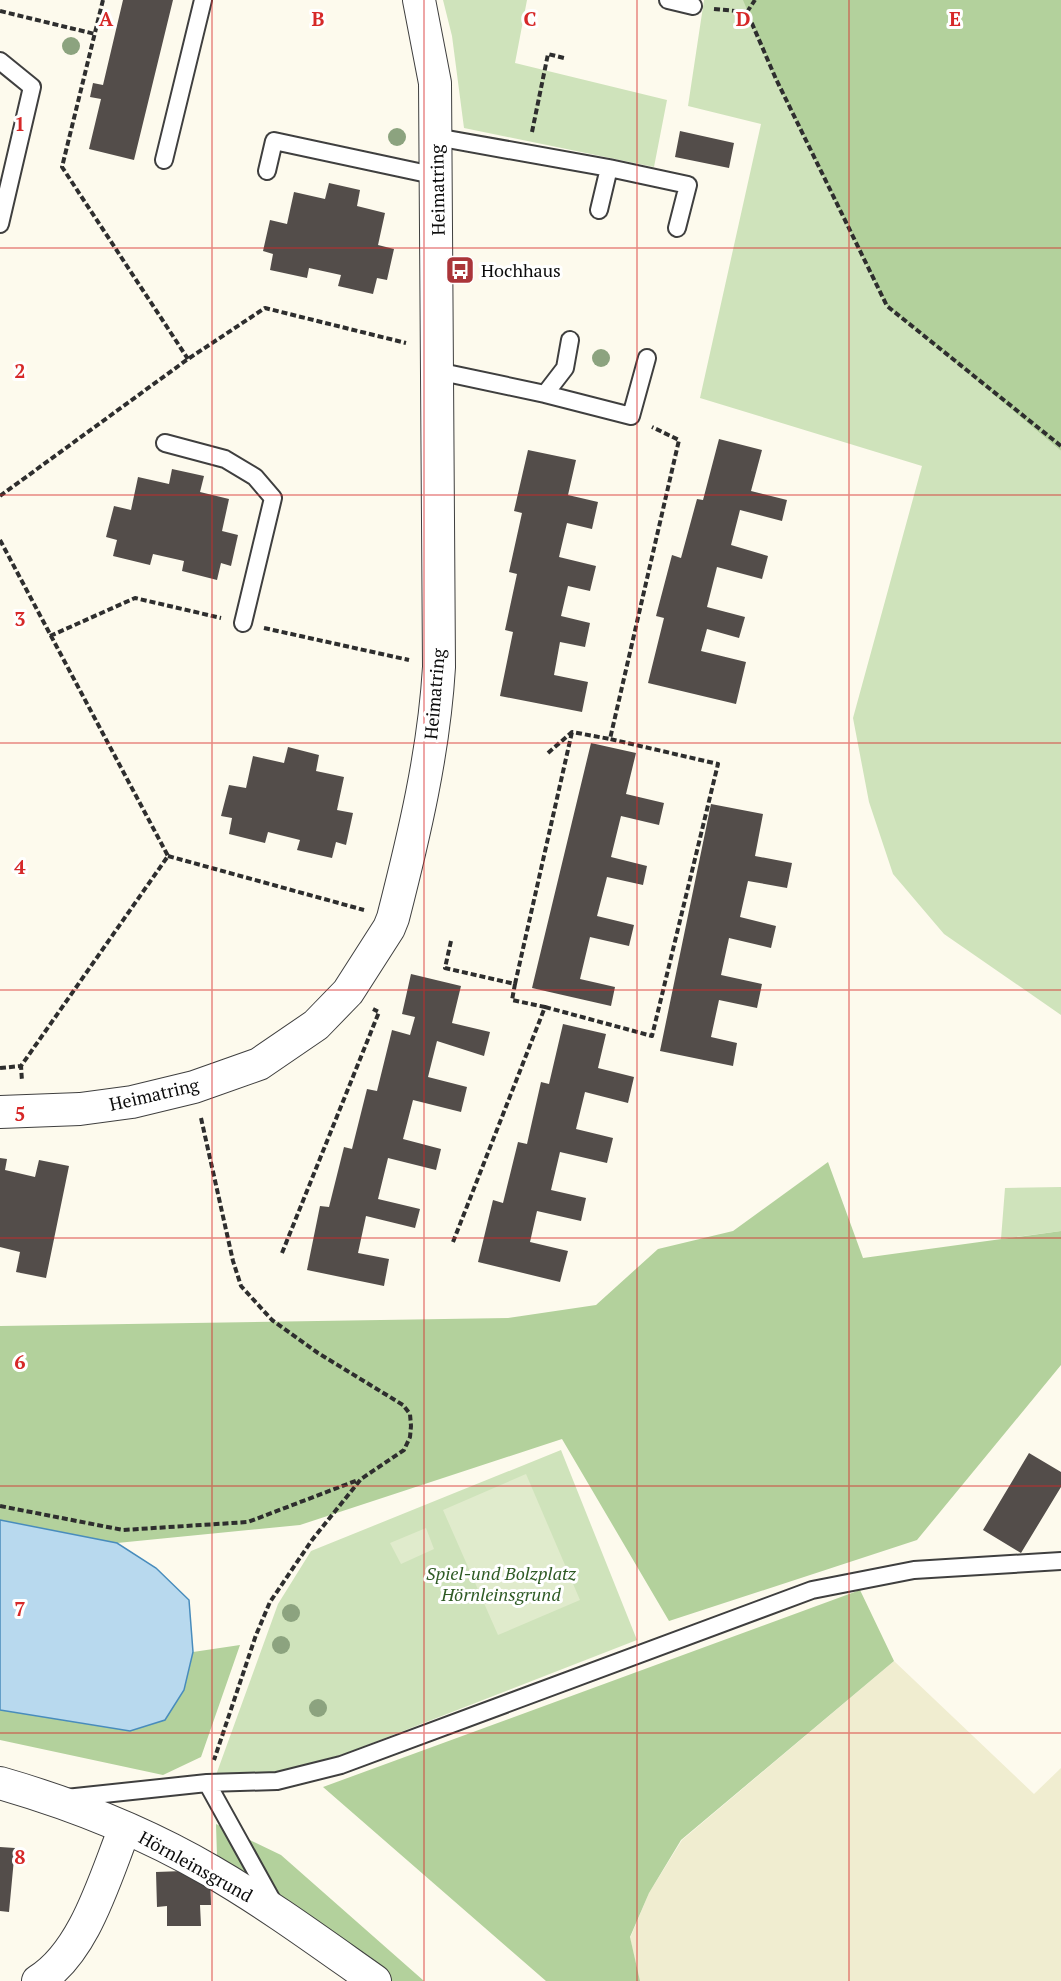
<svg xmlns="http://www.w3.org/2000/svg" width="1061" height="1981" viewBox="0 0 1061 1981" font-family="'PT Serif',serif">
  <rect width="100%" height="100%" fill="#fdfaed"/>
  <path fill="#f0edd0" d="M894,1661L1034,1794L1061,1768V1981H640L630,1938L649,1893L682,1840Z"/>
  <path fill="#cfe3bb" d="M443,0H527L515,63L667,100L654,167L464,128L452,36Z
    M704,0H747L776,79L887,306L1061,451V1015L944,934L893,874L869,802L853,718L922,466L700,398L761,124L688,106Z
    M1061,1187V1231L1001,1239L1005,1188Z
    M561,1450L637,1640L344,1754L275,1773L216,1775L278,1604L311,1551Z"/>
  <path fill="#b3d19c" d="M743,0H1061V451L887,306L776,79Z
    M828,1162L863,1258L1061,1231V1365L917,1540L669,1621L562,1439L300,1525L117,1543L0,1520V1326L508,1318L596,1305L658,1249L733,1231Z
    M860,1590L894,1661L681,1840L649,1893L630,1937L640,1981H546L323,1787Z
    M240,1645L201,1757L163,1775L0,1740V1710L130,1731L165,1720L184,1690L193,1652Z
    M216,1824L281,1855L424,1981H378L320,1924L217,1856Z"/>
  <path fill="#e0ebcc" d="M526,1474L580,1600L498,1635L443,1510Z
    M426,1528L434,1549L401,1564L390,1543Z"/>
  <path fill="#b8d9ee" stroke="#488cbc" stroke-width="1.5" d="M0,1520L117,1543L156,1568L189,1600L193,1652L184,1690L165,1720L130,1731L0,1710Z"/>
  <path fill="#534d4a" d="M123,0H173L134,160L89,149L101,99L90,97L93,83L103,85Z
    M680,131L734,143L729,168L675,157Z
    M329,183L360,190L357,206L385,213L378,245L394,249L387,280L377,278L373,294L338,286L341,275L309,268L307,278L270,270L273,254L263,251L270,220L287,224L294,192L325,199Z
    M719,439L762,450L751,491L787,500L782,521L740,510L731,545L768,556L762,579L717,567L707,607L745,617L739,638L707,629L701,651L746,662L736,704L648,683L664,618L656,616L672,555L681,558L697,499L703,500Z
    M528,450L576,460L568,495L598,502L592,529L567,523L559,557L596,566L590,591L568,586L561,616L590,623L585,647L560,642L554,675L588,682L582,712L500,696L513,632L505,630L517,574L509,572L522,513L514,511Z
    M172,469L204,476L200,492L229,499L222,531L238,535L231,566L221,563L217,580L182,571L184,561L153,554L150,565L113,556L117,540L106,537L114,506L131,510L138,477L169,484Z
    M591,743L636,753L626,794L664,803L659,825L621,816L611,857L647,866L643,885L607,877L597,916L634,925L629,946L590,937L580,979L615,987L611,1006L532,988Z
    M288,747L319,755L316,771L344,777L337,810L353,813L346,845L336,842L332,858L297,850L300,840L268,832L265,843L229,834L232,818L221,816L229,785L246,788L253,756L284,763Z
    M711,804L763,814L755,856L792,863L787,888L748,881L740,917L776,926L771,948L729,938L721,975L762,984L757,1008L719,1000L711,1037L737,1043L733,1066L660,1051Z
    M411,974L461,986L452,1023L490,1032L484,1056L437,1041L428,1077L467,1087L461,1112L413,1100L403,1139L441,1149L436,1170L388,1158L378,1199L420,1209L415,1228L366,1216L358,1253L389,1259L384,1286L307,1270L320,1206L329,1207L344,1147L352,1149L367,1089L377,1091L392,1030L410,1035L415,1017L402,1014Z
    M563,1024L606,1034L598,1068L634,1077L628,1103L585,1092L576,1129L613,1138L607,1163L560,1152L551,1190L586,1198L581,1221L537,1211L530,1242L568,1251L560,1282L478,1262L493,1200L503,1203L518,1142L527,1144L541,1082L549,1084Z
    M0,1158L7,1159L5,1170L35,1177L39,1160L69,1166L46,1278L16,1272L20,1252L0,1247Z
    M1029,1453L1061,1472V1487L1021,1553L983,1530Z
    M0,1847L15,1848L9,1912L0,1911Z
    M210,1870L211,1905H200L201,1926H167V1906L157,1907L156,1872Z"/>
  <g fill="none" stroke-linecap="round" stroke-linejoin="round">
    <g stroke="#3f3f3f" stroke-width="20">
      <path id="lane" d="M668,0L693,6
        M0,61L32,87L0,224
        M436,137L609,168L688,185L677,228
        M164,160L203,0
        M267,171L274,141L437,176
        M599,210L609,168
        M437,371L545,394L565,368L570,340
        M545,394L631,416L647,358
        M165,443L225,459L255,477L273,498L243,623
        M207,1783L273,1902
        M66,1798L207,1783L277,1781L341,1765L812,1590L914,1570L1061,1561"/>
    </g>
    <g stroke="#3f3f3f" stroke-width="34">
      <path id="street" d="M0,1112L80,1109L132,1102L194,1087L259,1064L316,1025L348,992L389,928L393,918C414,836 434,752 439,667L435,83L419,0
        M0,1783C73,1804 146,1833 211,1871C268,1904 321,1943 375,1981
        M38,1981C85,1952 105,1877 125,1828"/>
    </g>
    <path stroke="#2e2e2e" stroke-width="4" stroke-dasharray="6 3" stroke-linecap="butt" d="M103,0L62,167L188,359
      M714,9L747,12L776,79L887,306L1061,446
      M0,11L95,34
      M747,12L755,0
      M532,132L548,54L564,58
      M0,496L188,359L265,308L406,343
      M0,540L168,856L21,1066L22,1081
      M264,628L409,660
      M50,636L135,598L221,618
      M548,753L572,732L610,739
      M168,856L364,910
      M451,941L445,968L515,984L512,1000L545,1007L453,1242
      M515,984L572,732
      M545,1007L652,1036L718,764L610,739L679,440L652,427
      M0,1068L21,1066
      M201,1118L233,1261L241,1286L272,1320L318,1353L403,1405L410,1414L411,1426L410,1437L404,1450L361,1479L312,1540L270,1602L256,1635L214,1760
      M282,1253L379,1012L373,1009
      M0,1506L123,1530L248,1522L358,1480"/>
    <use href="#lane" stroke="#fff" stroke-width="16"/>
    <use href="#street" stroke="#fff" stroke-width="32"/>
  </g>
  <g fill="#8ca37f">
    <circle cx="71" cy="46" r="9"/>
    <circle cx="397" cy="137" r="9"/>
    <circle cx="601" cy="358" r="9"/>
    <circle cx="291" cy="1613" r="9"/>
    <circle cx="281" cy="1645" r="9"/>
    <circle cx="318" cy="1708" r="9"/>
  </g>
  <path fill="none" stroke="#d62828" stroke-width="1.5" stroke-opacity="0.55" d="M212,0V1981M424,0V1981M637,0V1981M849,0V1981M0,248H1061M0,495H1061M0,743H1061M0,990H1061M0,1238H1061M0,1486H1061M0,1733H1061"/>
  <defs>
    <g id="bus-square" transform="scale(1.5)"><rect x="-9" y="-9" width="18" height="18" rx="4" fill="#aa3539" stroke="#fff"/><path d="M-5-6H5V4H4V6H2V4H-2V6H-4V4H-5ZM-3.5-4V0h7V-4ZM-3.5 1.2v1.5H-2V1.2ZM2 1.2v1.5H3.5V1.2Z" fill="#fff"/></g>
  </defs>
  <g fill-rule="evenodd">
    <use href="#bus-square" x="460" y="270"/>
  </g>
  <g text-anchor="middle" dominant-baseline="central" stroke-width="6" stroke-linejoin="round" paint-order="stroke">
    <g font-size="18" fill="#0c0c0c" stroke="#fff">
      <text transform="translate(437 190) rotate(-91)">Heimatring</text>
      <text transform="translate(434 694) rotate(-85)">Heimatring</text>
      <text transform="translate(154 1094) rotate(-13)">Heimatring</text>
      <text transform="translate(196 1866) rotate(29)">Hörnleinsgrund</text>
    </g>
    <g font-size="18" fill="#0c0c0c" stroke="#fff" text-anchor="start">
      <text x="481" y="270">Hochhaus</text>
    </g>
    <g font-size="18" font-style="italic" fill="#2f5b25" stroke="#fff">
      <text x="501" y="1573">Spiel-und Bolzplatz<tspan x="501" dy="21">Hörnleinsgrund</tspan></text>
    </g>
  </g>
  <g font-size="20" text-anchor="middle" font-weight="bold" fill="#d62828" stroke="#fff" stroke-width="6" stroke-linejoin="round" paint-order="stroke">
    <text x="106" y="26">A</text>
    <text x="318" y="26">B</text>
    <text x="530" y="26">C</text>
    <text x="743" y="26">D</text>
    <text x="955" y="26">E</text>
    <text x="20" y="131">1</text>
    <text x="20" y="378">2</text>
    <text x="20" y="626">3</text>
    <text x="20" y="874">4</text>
    <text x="20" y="1121">5</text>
    <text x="20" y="1369">6</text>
    <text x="20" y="1616">7</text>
    <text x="20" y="1864">8</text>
  </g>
</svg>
